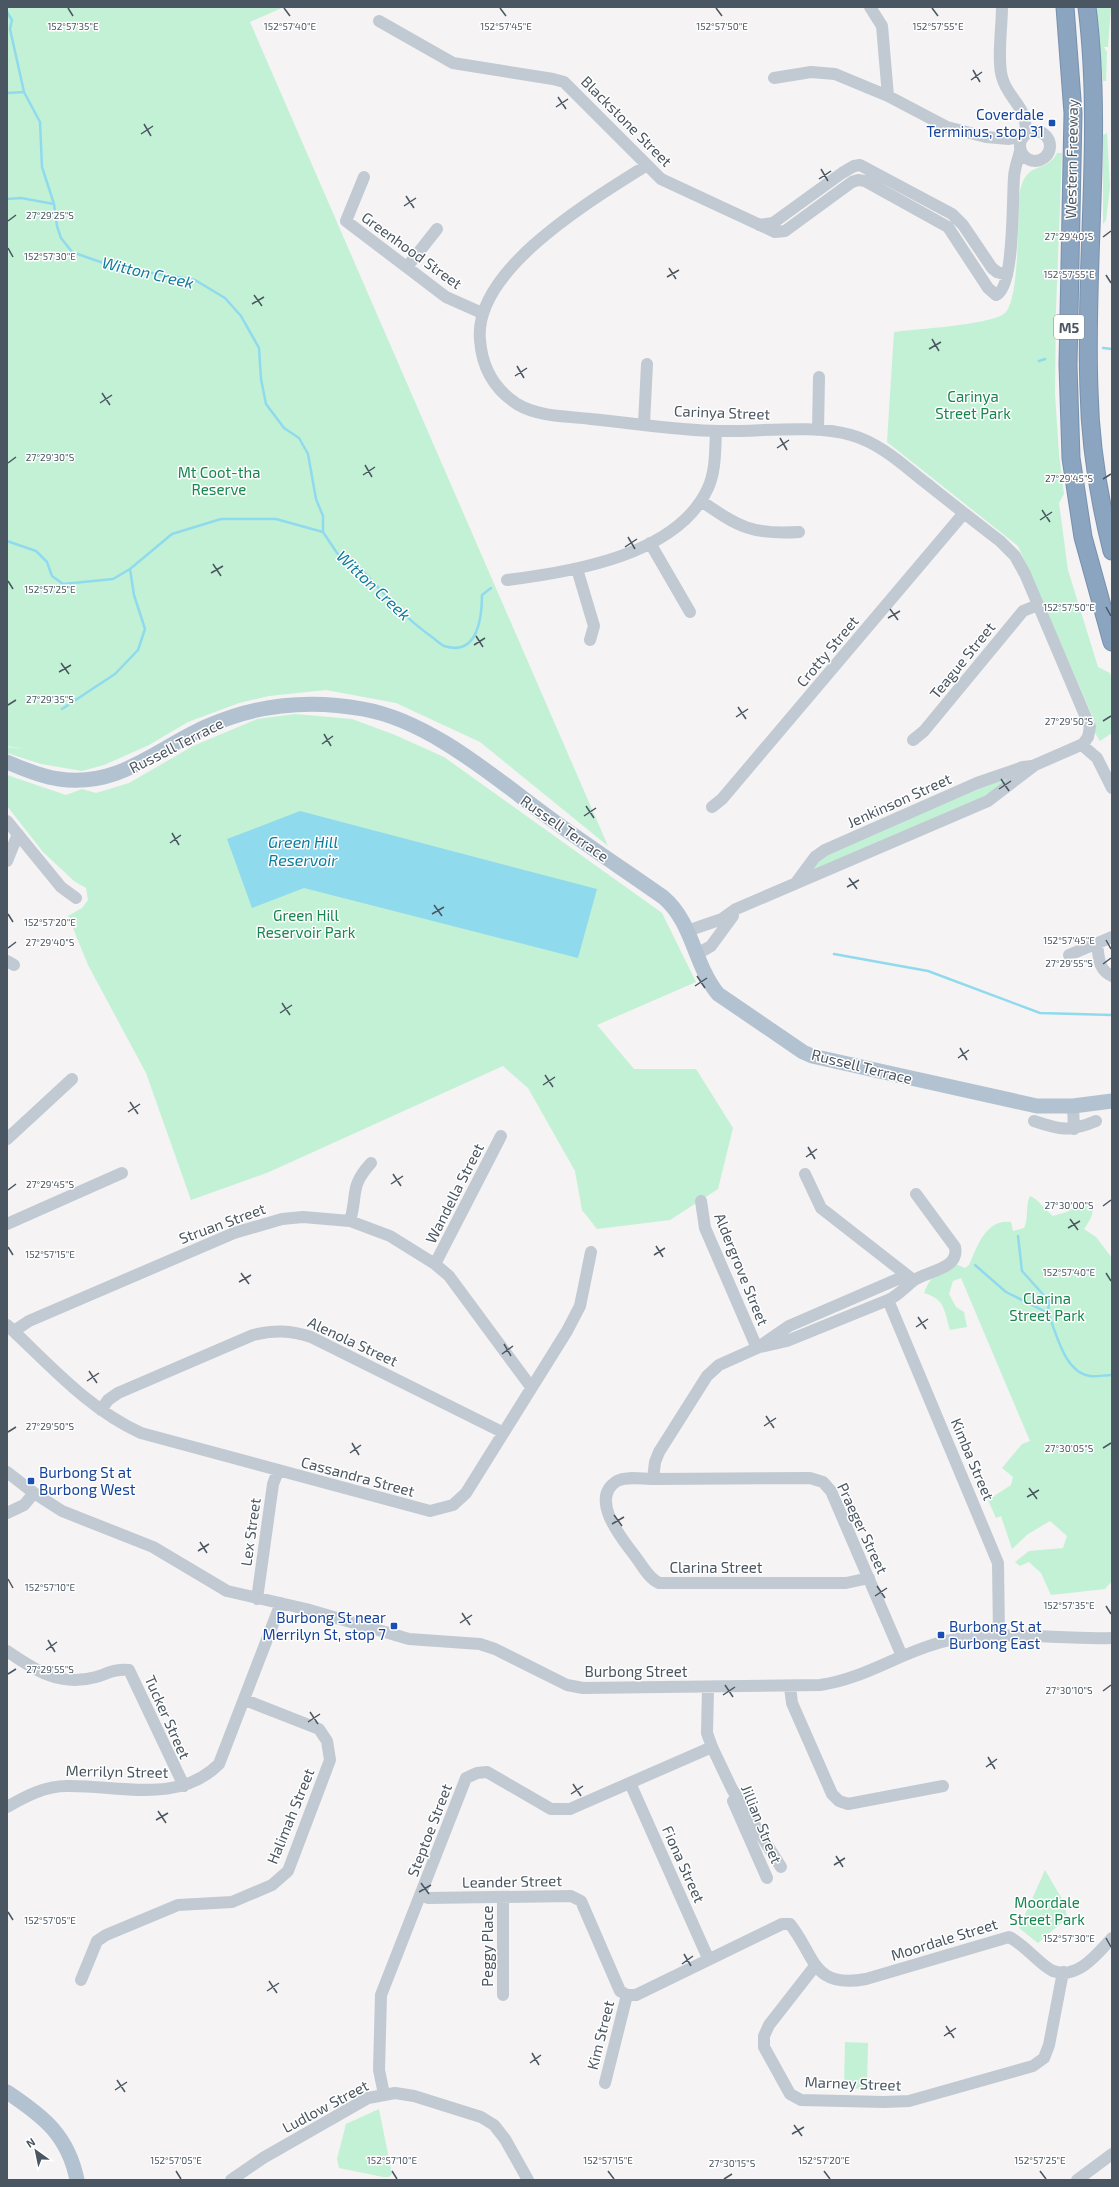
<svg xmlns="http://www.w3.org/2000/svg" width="1119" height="2187" viewBox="0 0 1119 2187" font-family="'Exo 2',sans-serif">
  <rect width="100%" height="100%" fill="#f5f3f3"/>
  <path fill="#c3f1d5" d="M7,7H284L250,22L608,846L480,742L396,703L326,690L269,696L239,703L188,722L149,745L104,765L82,771L41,764L7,753V747L25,749L7,746Z
    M1095,7H1111L1108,47H1104L1107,52L1106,81H1103Z
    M1107,133L1110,187L1106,220L1103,224V135Z
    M1057,153H1062L1056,309L1055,394L1059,454L1064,494L1059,503L1068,570L1098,667L1110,673L1112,680V733L1100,741L1095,733V722L1018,546L887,442L894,332C915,329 992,325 1005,313C1019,301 1018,221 1019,199C1024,157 1045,176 1057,153Z
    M295,714L352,719L395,735L444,757L662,913L696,982L597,1025L634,1069H696L733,1128L718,1189L670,1220L597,1229L582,1210L575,1171L528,1088L503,1066L269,1172L191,1200L146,1073L88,965L68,916L82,908L88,900L86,888L74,881L43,852L7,806V775L66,795L82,789L96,793L129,783L193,746L257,719Z
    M1011,778L987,796L812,872V867L823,856L986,784Z
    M1030,1196C1038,1199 1045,1210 1053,1216L1067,1212L1078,1205L1092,1204C1095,1213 1089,1222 1084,1229L1096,1237L1112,1258V1581L1105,1589L1051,1595L1041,1573L1029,1562L1020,1566L1015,1562L1029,1551L1063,1548L1067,1536L1050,1521L1028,1534L1012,1549L1001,1516L996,1518L988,1500L1011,1485L1013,1477L1002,1468L1022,1444L1030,1441L961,1278L953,1281L949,1294L956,1307L964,1312L967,1327L950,1330C944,1310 945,1299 924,1293C930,1277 938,1271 953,1263L965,1268L969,1265C977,1247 986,1218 1011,1222L1013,1231L1024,1228C1029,1218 1025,1206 1030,1196Z
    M1045,1870L1065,1904L1067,1918L1038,1943L1019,1928Z
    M845,2042L868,2043L867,2089L844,2088Z
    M379,2109L392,2174L389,2177H383L339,2168L337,2159L346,2124Z"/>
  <path fill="#90daee" d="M300,811L597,889L578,958L304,888L252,908L227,839Z"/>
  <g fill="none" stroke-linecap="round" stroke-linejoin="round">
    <path stroke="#90daee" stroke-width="2.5" d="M7,12L12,20L10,29L24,92
      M7,93L24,92L40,122L42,167L54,204L57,226L61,238L72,252L86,257L115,267L195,280L225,298L241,316L259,348L261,379L266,404L284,428L299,438L308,454L316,499L323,516V532L337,553L352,566L363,571C385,595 406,619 432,637C436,640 440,644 444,646C478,657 482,617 482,595L491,588
      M7,199L21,198L54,204
      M1103,348L1112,349
      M1039,361L1045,359
      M7,541L36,551L47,562L52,576L63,584L113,579L130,569
      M62,709L115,674L138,650L145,629L134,595L130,569L172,534L221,519H276L323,532
      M834,954L928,971L1040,1013L1112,1015
      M1018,1236L1022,1271L1049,1301L1048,1313
      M975,1265L1006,1292L1048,1313C1057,1334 1064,1372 1090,1376C1097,1377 1105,1375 1112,1375"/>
    <g stroke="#7690ad" stroke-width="19">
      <path id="highway" d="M1065,7L1073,113L1068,365L1071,458L1083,537L1112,642
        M1087,7C1103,134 1084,262 1089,390C1090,444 1099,499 1112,551"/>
    </g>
    <path stroke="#c1cad2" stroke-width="12" d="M870,7L882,26L888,96
      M1002,7C1002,26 997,60 1002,77C1007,99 1032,110 1024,135
      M379,21L453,63L553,79L564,82L661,179L775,232L785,231L852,182L858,180L865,181L948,227L988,288L996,295C1015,288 1012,198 1014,178C1014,169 1018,160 1020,151
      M774,78L811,72L835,74L888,96L947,127L986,137L1009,139L1023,136
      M1020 146a15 15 0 1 1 30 0a15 15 0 1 1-30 0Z
      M647,165C595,198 473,269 480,340C482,367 494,389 517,404C539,417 566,416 591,419C632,423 679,431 719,431C759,432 813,424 851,435C880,443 903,465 926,483C950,502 975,522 1000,541L1015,556L1025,574L1090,727L1088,737L1083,744L1035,765L988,801L736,909L722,919L687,931
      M364,177L346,221L446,297L482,313
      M759,225L773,223L842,173L854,166L860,165L952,214L963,225L992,268L997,272L1007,275
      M407,267L437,229
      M644,424L647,364
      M818,430L819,377
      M701,501C739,527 752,535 799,532
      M650,543L690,612
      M577,569L594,626L590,640
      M507,580C572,572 678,555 708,488C716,470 715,450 716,431
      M913,740L924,731L1023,611L1038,605
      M1082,745L1097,758L1112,788
      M712,807L722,799L964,513
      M7,821L61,887L76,898
      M7,861L18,834
      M795,884L815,857L825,850L977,783L1023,767L1032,766
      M1097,944C1099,957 1098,970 1112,976
      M697,954L711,946L733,916
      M1069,955L1112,937
      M7,961L14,965
      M1073,1106L1074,1129
      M1034,1121C1060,1130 1070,1132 1096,1121
      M7,1139L72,1079
      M805,1174L821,1208L912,1279
      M701,1201L705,1228L757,1348
      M350,1221C358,1194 349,1187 371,1163
      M7,1224L122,1173
      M435,1264L501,1136
      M888,1300L998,1563L999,1636
      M7,1325C49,1364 88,1409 141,1433L430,1511L453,1505L466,1493L567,1331L580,1306L591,1252
      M14,1331L29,1321L234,1233L282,1219L303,1217L350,1221L390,1236L435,1264L449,1276L531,1387
      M760,1347L787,1341L888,1300C899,1295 904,1288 913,1281C925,1271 960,1270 955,1247L916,1194
      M101,1410L108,1400L118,1393L253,1335C274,1330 290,1330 311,1337L502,1432
      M7,1472L34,1493L62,1511L153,1547L227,1591L306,1609L409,1639L480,1644L495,1649L567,1685L583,1688L820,1685C865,1679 902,1651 946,1641C1000,1629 1057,1640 1112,1638
      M653,1479L810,1478L823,1482L831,1491L902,1656
      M7,1513L24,1505L34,1493
      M869,1578L846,1583H659C648,1578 642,1565 635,1556C623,1540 588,1499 617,1481C626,1476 642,1479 653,1479L655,1462L659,1452L707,1376L719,1365L757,1348L789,1326L907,1275
      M257,1599L273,1484L278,1471
      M7,1651C36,1671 60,1687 96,1677C109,1673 114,1669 129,1670L184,1786
      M790,1687L792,1703L832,1794L839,1801L848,1804L943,1786
      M712,1747L732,1789L781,1867
      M630,1783L708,1958
      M733,1801L767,1878
      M7,1807C26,1796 45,1786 67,1786C119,1785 178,1805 219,1764L281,1603
      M420,1895L428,1898L571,1896L581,1901L620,1991L627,1995H636L782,1924H790C816,1957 812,1989 866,1979L1009,1937C1024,1944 1042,1967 1053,1971C1078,1980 1098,1953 1112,1938
      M503,1897V1995
      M815,1966L769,2025L764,2036V2047L790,2094L801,2100L884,2102L909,2101L1033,2066L1044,2058L1049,2045L1063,1972
      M81,1980L97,1941L106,1935L178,1905L232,1902L272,1885L288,1871L330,1760L327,1741L319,1729L245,1700
      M605,2083L627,1995
      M384,2094L379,2070L381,1995L466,1778L477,1773L487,1772L551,1809H570L712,1747L707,1733L708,1688
      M231,2180L263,2158L368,2098L395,2093L414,2096L481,2117L494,2125L505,2139L528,2180
      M1077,2180L1112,2154"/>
    <path stroke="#b3c2d1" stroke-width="15" d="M7,762C23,769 42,777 59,779C120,788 157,748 208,726C258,704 309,699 363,709C431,721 496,779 551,819C588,846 626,871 663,897C693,922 694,965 718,994L803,1052L812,1056L1037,1106H1073L1112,1101
      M7,2092C43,2116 68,2135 77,2180"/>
    <use href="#highway" stroke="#8ba5c1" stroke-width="17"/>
  </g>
  <path fill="none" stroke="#4a5661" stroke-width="1.5" d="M68,8L73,16M284,8L290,16M500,8L506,16M716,8L722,16M932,8L938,16M973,70L980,82M971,80L982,72M558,97L566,109M556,107L568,99M144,124L151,136M141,134L153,126M821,169L828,181M819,179L831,171M406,196L414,208M404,206L416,198M8,221L16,215M1103,237L1111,231M8,248L13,257M669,268L676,279M1106,275L1111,283M667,277L679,270M254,295L262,306M252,304L264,297M932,339L939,351M929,349L941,342M517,366L524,378M515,376L527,368M102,393L110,405M100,403L112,395M780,438L787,450M777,448L789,440M8,463L16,457M365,465L372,477M363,475L375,467M1103,479L1111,474M1042,510L1050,522M1040,520L1052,512M628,537L635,549M625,547L637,539M213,564L221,576M211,573L223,566M8,581L13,589M1106,607L1111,616M890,609L898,620M888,618L900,611M476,636L483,647M474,645L485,638M61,663L69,674M59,672L71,665M8,705L16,700M738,707L746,719M736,717L748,709M1103,721L1111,716M324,734L331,746M322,744L333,736M1001,779L1009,791M999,789L1011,781M586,806L594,818M584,816L596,808M172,833L179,845M170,843L181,835M849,878L857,889M847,887L859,880M434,905L442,916M8,914L13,922M432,914L444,907M1106,940L1111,949M8,948L16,942M1103,964L1111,958M697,976L705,988M695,986L707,978M282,1003L290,1015M280,1013L292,1005M960,1048L967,1060M958,1058L969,1050M545,1075L553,1087M543,1085L555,1077M130,1102L138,1114M128,1112L140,1104M808,1147L815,1159M806,1157L817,1149M393,1174L401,1186M391,1184L403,1176M8,1190L16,1184M1103,1206L1111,1200M1070,1219L1078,1230M1068,1228L1080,1221M656,1246L663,1257M8,1247L13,1255M654,1255L665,1248M241,1273L249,1284M1106,1273L1111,1281M239,1282L251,1275M918,1317L926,1329M916,1327L928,1319M504,1344L511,1356M502,1354L513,1346M89,1371L97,1383M87,1381L99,1373M766,1416L774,1428M764,1426L776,1418M8,1432L16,1427M352,1443L359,1455M1103,1448L1111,1443M350,1453L361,1445M1029,1488L1037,1499M1027,1497L1039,1490M614,1515L622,1526M612,1524L624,1517M200,1542L207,1553M198,1551L209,1544M8,1579L13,1588M877,1586L885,1598M875,1596L887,1588M1106,1606L1111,1614M462,1613L470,1625M460,1623L472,1615M48,1640L55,1652M46,1650L57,1642M8,1674L16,1669M725,1685L733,1697M1103,1691L1111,1685M723,1695L735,1687M310,1712L318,1724M308,1722L320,1714M988,1757L995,1769M986,1767L997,1759M573,1784L581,1796M571,1794L583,1786M158,1811L166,1823M156,1820L168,1813M836,1856L843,1867M834,1865L845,1858M421,1883L429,1894M419,1892L431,1885M8,1912L13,1920M1106,1938L1111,1947M684,1954L691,1966M682,1964L693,1956M269,1981L277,1993M267,1991L279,1983M946,2026L954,2038M944,2036L956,2028M532,2053L539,2065M530,2063L541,2055M117,2080L125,2092M115,2090L127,2082M794,2125L802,2136M792,2134L804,2127M176,2171L181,2179M392,2171L397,2179M608,2171L614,2179M824,2171L830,2179M1040,2171L1046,2179M724,2179L732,2174"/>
  <g fill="#1a4fb4" stroke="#fff" stroke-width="1.5">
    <rect x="1048" y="119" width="8" height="8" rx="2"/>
    <rect x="27" y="1477" width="8" height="8" rx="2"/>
    <rect x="390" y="1622" width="8" height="8" rx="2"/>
    <rect x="937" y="1631" width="8" height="8" rx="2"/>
  </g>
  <g text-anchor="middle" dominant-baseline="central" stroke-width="3" stroke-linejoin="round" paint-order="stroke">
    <rect fill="#fff" stroke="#808990" stroke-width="1" x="1054" y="315" width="30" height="24" rx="3"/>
    <g font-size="14" font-weight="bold" fill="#4a5661">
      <text x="1069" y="327">M5</text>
    </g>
    <g font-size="15" fill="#164399" stroke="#fff" text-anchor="end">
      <text x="1044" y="114">Coverdale<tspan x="1044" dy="17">Terminus, stop 31</tspan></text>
      <text x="39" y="1472" text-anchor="start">Burbong St at<tspan x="39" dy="17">Burbong West</tspan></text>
      <text x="386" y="1617">Burbong St near<tspan x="386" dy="17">Merrilyn St, stop 7</tspan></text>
      <text x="949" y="1626" text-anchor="start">Burbong St at<tspan x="949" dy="17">Burbong East</tspan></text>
    </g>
    <g font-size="15" fill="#4a5661" stroke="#fff">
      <text transform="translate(627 121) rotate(45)">Blackstone Street</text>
      <text transform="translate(1071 159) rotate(-89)">Western Freeway</text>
      <text transform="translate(412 250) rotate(36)">Greenhood Street</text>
      <text transform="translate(722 412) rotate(2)">Carinya Street</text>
      <text transform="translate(827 651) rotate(-50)">Crotty Street</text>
      <text transform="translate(962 660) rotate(-51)">Teague Street</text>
      <text transform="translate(176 745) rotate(-27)">Russell Terrace</text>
      <text transform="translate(899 800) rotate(-24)">Jenkinson Street</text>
      <text transform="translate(565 828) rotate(35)">Russell Terrace</text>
      <text transform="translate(862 1066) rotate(14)">Russell Terrace</text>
      <text transform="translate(454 1193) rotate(-63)">Wandella Street</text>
      <text transform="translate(222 1223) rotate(-20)">Struan Street</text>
      <text transform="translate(742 1269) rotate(68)">Aldergrove Street</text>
      <text transform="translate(353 1341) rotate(25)">Alenola Street</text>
      <text transform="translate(973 1459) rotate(67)">Kimba Street</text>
      <text transform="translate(358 1476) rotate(15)">Cassandra Street</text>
      <text transform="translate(863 1528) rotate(65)">Praeger Street</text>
      <text transform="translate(250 1532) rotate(-82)">Lex Street</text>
      <text x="716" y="1567">Clarina Street</text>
      <text x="636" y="1671">Burbong Street</text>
      <text transform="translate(168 1717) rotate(66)">Tucker Street</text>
      <text transform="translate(117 1771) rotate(1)">Merrilyn Street</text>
      <text transform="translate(290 1816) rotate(-68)">Halimah Street</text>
      <text transform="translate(762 1824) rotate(68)">Jillian Street</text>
      <text transform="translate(429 1830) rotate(-69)">Steptoe Street</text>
      <text transform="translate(684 1864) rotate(66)">Fiona Street</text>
      <text transform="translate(512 1881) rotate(-1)">Leander Street</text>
      <text transform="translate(944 1939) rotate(-17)">Moordale Street</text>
      <text transform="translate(487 1946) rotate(-90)">Peggy Place</text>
      <text transform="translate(600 2035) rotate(-76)">Kim Street</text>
      <text transform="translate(853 2083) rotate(2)">Marney Street</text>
      <text transform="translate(325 2106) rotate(-28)">Ludlow Street</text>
    </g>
    <g font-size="15" fill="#17864f" stroke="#fff">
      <text x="973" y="396">Carinya<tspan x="973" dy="17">Street Park</tspan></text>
      <text x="219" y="472">Mt Coot-tha<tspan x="219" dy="17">Reserve</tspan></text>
      <text x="306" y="915">Green Hill<tspan x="306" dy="17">Reservoir Park</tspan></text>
      <text x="1047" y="1298">Clarina<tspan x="1047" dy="17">Street Park</tspan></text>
      <text x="1047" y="1902">Moordale<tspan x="1047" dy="17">Street Park</tspan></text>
    </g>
    <g font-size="16" font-style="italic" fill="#0c7c9b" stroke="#fff">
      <text transform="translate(148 272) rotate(13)">Witton Creek</text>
      <text transform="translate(374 585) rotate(43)">Witton Creek</text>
      <text x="303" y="841">Green Hill<tspan x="303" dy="18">Reservoir</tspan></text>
    </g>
  </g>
  <g font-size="10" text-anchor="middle" fill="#4a5661" stroke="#fff" stroke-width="3" stroke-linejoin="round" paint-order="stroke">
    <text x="73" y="30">152°57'35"E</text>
    <text x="290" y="30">152°57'40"E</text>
    <text x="506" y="30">152°57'45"E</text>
    <text x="722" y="30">152°57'50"E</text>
    <text x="938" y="30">152°57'55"E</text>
    <text x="50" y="219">27°29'25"S</text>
    <text x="1069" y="240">27°29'40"S</text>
    <text x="50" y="260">152°57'30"E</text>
    <text x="1069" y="278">152°57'55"E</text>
    <text x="50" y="461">27°29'30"S</text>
    <text x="1069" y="482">27°29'45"S</text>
    <text x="50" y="593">152°57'25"E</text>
    <text x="1069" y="611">152°57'50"E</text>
    <text x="50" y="703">27°29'35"S</text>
    <text x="1069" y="725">27°29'50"S</text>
    <text x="50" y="926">152°57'20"E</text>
    <text x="1069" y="944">152°57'45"E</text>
    <text x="50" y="946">27°29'40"S</text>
    <text x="1069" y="967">27°29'55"S</text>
    <text x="50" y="1188">27°29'45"S</text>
    <text x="1069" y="1209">27°30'00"S</text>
    <text x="50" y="1258">152°57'15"E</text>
    <text x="1069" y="1276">152°57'40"E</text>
    <text x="50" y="1430">27°29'50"S</text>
    <text x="1069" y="1452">27°30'05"S</text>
    <text x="50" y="1591">152°57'10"E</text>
    <text x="1069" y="1609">152°57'35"E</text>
    <text x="50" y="1673">27°29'55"S</text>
    <text x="1069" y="1694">27°30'10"S</text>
    <text x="50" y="1924">152°57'05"E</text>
    <text x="1069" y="1942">152°57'30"E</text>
    <text x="176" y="2164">152°57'05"E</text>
    <text x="392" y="2164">152°57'10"E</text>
    <text x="608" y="2164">152°57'15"E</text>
    <text x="824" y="2164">152°57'20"E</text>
    <text x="1040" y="2164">152°57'25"E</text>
    <text x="732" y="2167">27°30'15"S</text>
  </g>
  <rect width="1119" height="2187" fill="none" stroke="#4a5661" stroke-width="16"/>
  <g transform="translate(36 2151) rotate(327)" stroke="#ffffff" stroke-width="3" paint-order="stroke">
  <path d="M0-3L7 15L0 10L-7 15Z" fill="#4a5661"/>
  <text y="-6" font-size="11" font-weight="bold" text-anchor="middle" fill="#4a5661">N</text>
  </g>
</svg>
